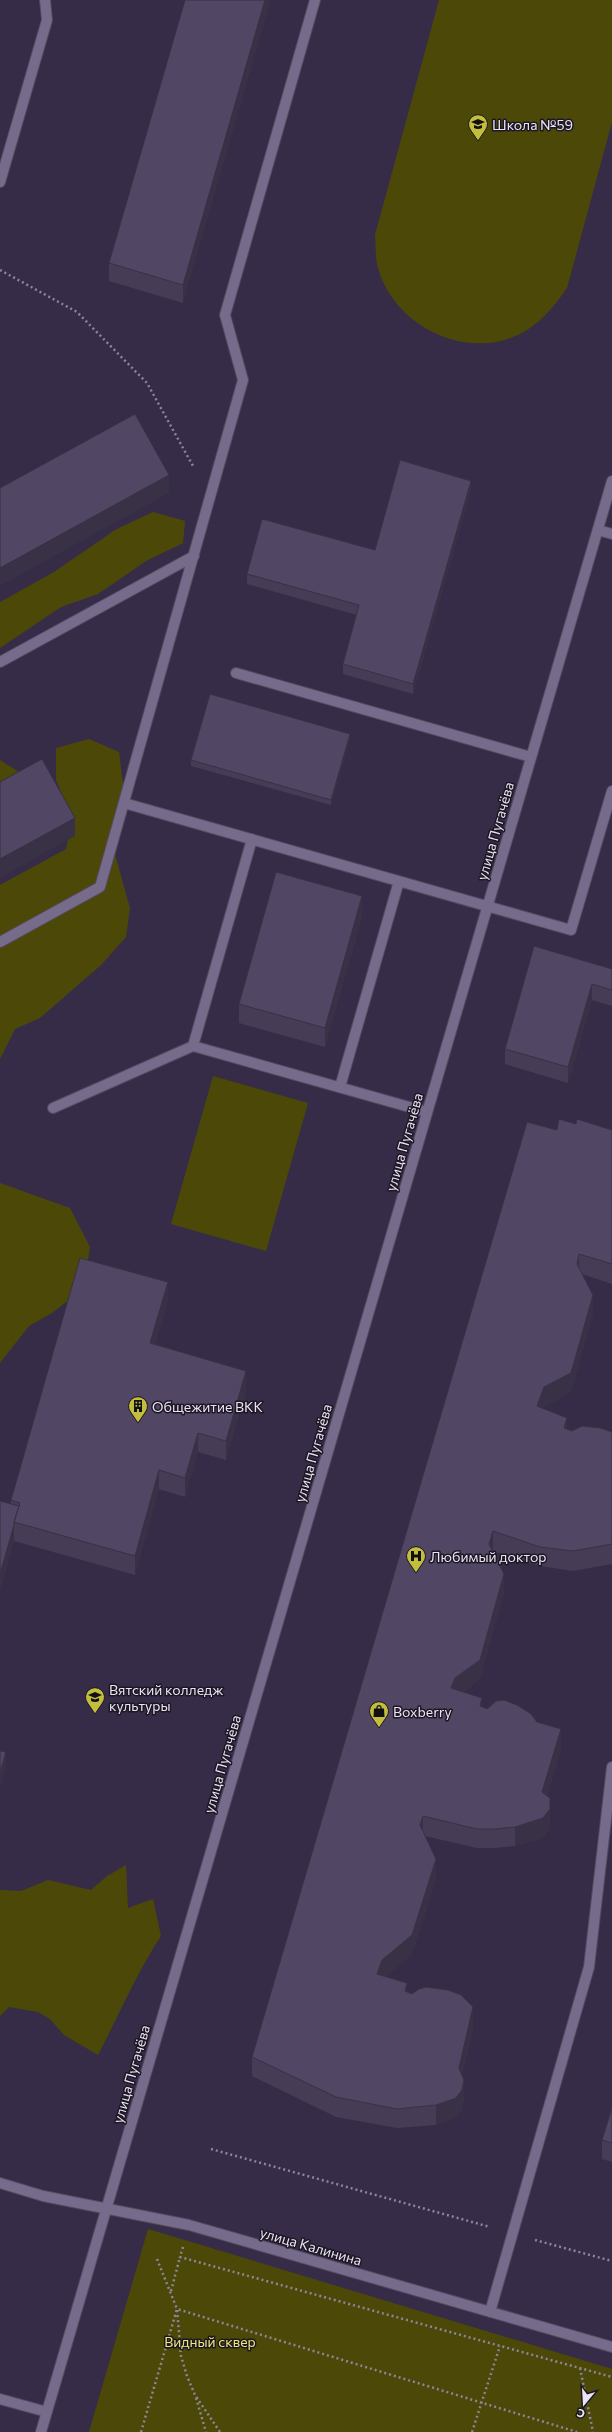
<svg xmlns="http://www.w3.org/2000/svg" width="612" height="2432" viewBox="0 0 612 2432" font-family="Commissioner,sans-serif">
  <rect width="100%" height="100%" fill="#362c47"/>
  <path fill="#4c4908" d="M439,0H612V122L567,288C555,305 544,319 527,330C472,364 395,329 378,268C375,258 376,245 375,235Z
    M153,512L185,521L183,543L146,561L98,594L61,607L0,648V602L54,572L115,530Z
    M89,739L119,752L127,815L111,840L130,908L126,937L101,965L40,1018L15,1029L0,1059V885L66,849L72,819L56,780V748Z
    M0,760L19,772L0,791Z
    M213,1076L308,1103L266,1251L171,1224Z
    M0,1183L70,1208L90,1247L83,1289L52,1313L29,1326L0,1363Z
    M126,1865L128,1908L153,1899L161,1936C136,1974 119,2015 98,2055L64,2035L50,2019L38,2012L9,2007L0,2016V1890L21,1891L48,1880L91,1890L107,1876Z
    M148,2229L612,2369V2432H89Z"/>
  <g fill="none" stroke-linecap="round" stroke-linejoin="round">
    <g stroke="#534960" stroke-width="12">
      <path id="minor" d="M0,182L47,20L45,0
        M598,530L612,534
        M0,662L194,556
        M236,673L531,757
        M124,803L571,930L612,791
        M252,839L193,1046L427,1112
        M0,942L100,887L243,380L225,315L315,0
        M340,1087L399,881
        M53,1108L193,1046
        M0,2183L43,2196L189,2225L612,2347
        M490,2312L589,1967L612,1767
        M0,2399L47,2412
        M41,2432L612,481"/>
    </g>
    <path stroke="#8d859b" stroke-width="2.5" stroke-dasharray="2 3" stroke-linecap="butt" d="M0,270L77,312L147,383L193,466
      M211,2149L490,2227
      M535,2240L612,2261
      M183,2247L180,2257L612,2377
      M157,2259L177,2309L181,2356L187,2376L195,2395L220,2432
      M171,2291L180,2257
      M580,2368L593,2432
      M196,2398L206,2432
      M141,2432L177,2309L577,2432
      M472,2432L500,2346"/>
    <use href="#minor" stroke="#766b8a" stroke-width="10"/>
  </g>
  <path fill="#463c55" d="M185,0L183,303L109,281V263Z
    M471,490L413,694L343,674V664L357,615L247,584V574L375,550Z
    M350,739L331,805L191,766V760Z
    M362,916L325,1047L239,1023V1004Z
    M612,969V1006L592,1000L568,1083L505,1064V1049Z
    M576,1124L612,1130V1284L582,1274L593,1314L571,1392L544,1407L543,1408L567,1429L572,1431L612,1432V1564L573,1571L540,1566L493,1551V1552L504,1593L480,1679L463,1692L482,1707L537,1722L561,1749L547,1796L550,1828L543,1838L515,1846L495,1848H477L425,1836L436,1878L412,1955L386,1976L407,1992L473,2027L462,2075L464,2099L462,2110L456,2117L436,2125L397,2128L336,2117L252,2076V2057L557,1130Z
    M168,1301L155,1345L246,1390L226,1460L198,1452L185,1497L159,1489L135,1575L14,1541L0,1590V1501L11,1504V1500Z
    M612,2108V2162L602,2159V2140Z"/>
  <path fill="#393145" d="M265,0H271L183,303V285Z
    M169,475V493L0,586V568Z
    M471,481V490L413,694V684Z
    M350,734V739L331,805V800Z
    M75,818V836L0,878V859Z
    M362,896V916L325,1047V1028Z
    M592,984V1000L568,1083V1067Z
    M579,1254V1274L577,1264Z
    M168,1282V1301L150,1362V1343Z
    M593,1295V1314L571,1392L544,1407L537,1425V1406L544,1387Z
    M246,1371V1390L226,1460V1441Z
    M567,1418V1437L564,1428Z
    M198,1433V1452L185,1497V1478Z
    M159,1470V1489L135,1575V1556Z
    M14,1525V1541L0,1590V1574Z
    M493,1531V1551L489,1563V1544Z
    M504,1574V1593L480,1679L455,1697L451,1688Z
    M482,1698V1717L480,1706Z
    M561,1729V1749L542,1812V1792Z
    M6,1752V1768L0,1789V1773Z
    M550,1809V1828L543,1838L515,1846V1827Z
    M423,1816V1836L420,1825Z
    M436,1859V1878L412,1955L382,1979L377,1974L382,1960Z
    M407,1983V2002L405,1991Z
    M473,2007V2027L459,2088V2068Z
    M464,2080V2099L462,2110L456,2117L436,2125V2105Z"/>
  <path fill="#514663" stroke="#393145" d="M185,0H265L183,285L109,263Z
    M135,414L169,475L0,568V488Z
    M400,460L471,481L413,684L343,664L359,605L247,574L262,519L375,550Z
    M210,694L350,734L331,800L191,760Z
    M42,759L75,818L0,859V782Z
    M276,872L362,896L325,1028L239,1004Z
    M534,946L612,969V990L592,984L568,1067L505,1049Z
    M559,1119L576,1124L577,1119L612,1130V1264L579,1254L577,1264L593,1295L571,1373L544,1387L537,1406L567,1418L564,1428L572,1431L582,1426L601,1428L612,1432V1544L573,1551L540,1547L493,1531L489,1544L504,1574L480,1660L455,1678L451,1688L482,1698L480,1706L487,1709L496,1701L504,1700L517,1705L531,1714L537,1722L561,1729L542,1792L550,1798V1809L543,1818L515,1827L495,1829H477L423,1816L420,1825L436,1859L412,1935L382,1960L377,1974L407,1983L405,1991L412,1994L419,1989L426,1987L448,1990L461,1995L473,2007L459,2068L464,2080L462,2090L456,2098L436,2105L397,2109L336,2097L252,2057L527,1122L557,1130Z
    M80,1258L168,1282L150,1343L246,1371L226,1441L198,1433L185,1478L159,1470L135,1556L14,1522L20,1503L11,1500Z
    M0,1501L19,1506L14,1522V1525L0,1574Z
    M0,1751L6,1752L0,1773Z
    M612,2108V2143L602,2140Z"/>
  <defs>
    <g id="school-pin" transform="scale(1)"><path d="M0 17L-7.5 6A9.5 9.5 0 1 1 7.5 6Z" fill="#c3bd3e" stroke="#1c1723"/><path d="M0-5L7-2L0 1L-7-2ZM-4 1L0 2.5L4 1V4Q0 6-4 4Z" fill="#111"/></g>
    <g id="building-pin" transform="scale(1)"><path d="M0 17L-7.5 6A9.5 9.5 0 1 1 7.5 6Z" fill="#c3bd3e" stroke="#1c1723"/><path d="M-4-6H4V6H1V3H-1V6H-4ZM-2.5-4.3h1.7v1.8h-1.7ZM.8-4.3h1.7v1.8H.8ZM-2.5-1h1.7V.8h-1.7ZM.8-1h1.7V.8H.8Z" fill="#111"/></g>
    <g id="hospital-pin" transform="scale(1)"><path d="M0 17L-7.5 6A9.5 9.5 0 1 1 7.5 6Z" fill="#c3bd3e" stroke="#1c1723"/><path d="M-5-5h3v3.5h4V-5h3V5h-3V1.5h-4V5h-3Z" fill="#111"/></g>
    <g id="university-pin" transform="scale(1)"><path d="M0 17L-7.5 6A9.5 9.5 0 1 1 7.5 6Z" fill="#c3bd3e" stroke="#1c1723"/><path d="M0-5L7-2L0 1L-7-2ZM-4 1L0 2.5L4 1V4Q0 6-4 4Z" fill="#111"/></g>
    <g id="shop-pin" transform="scale(1)"><path d="M0 17L-7.5 6A9.5 9.5 0 1 1 7.5 6Z" fill="#c3bd3e" stroke="#1c1723"/><path d="M-5-2.5h2.3a2.7 3.5 0 0 1 5.4 0H5L5.5 6h-11ZM-1.5-2.5h3a1.5 2.3 0 0 0-3 0Z" fill="#111"/></g>
  </defs>
  <g fill-rule="evenodd">
    <use href="#school-pin" x="478" y="124"/>
    <use href="#building-pin" x="138" y="1406"/>
    <use href="#hospital-pin" x="416" y="1556"/>
    <use href="#university-pin" x="95" y="1697"/>
    <use href="#shop-pin" x="379" y="1711"/>
  </g>
  <g text-anchor="middle" dominant-baseline="central" stroke-width="3" stroke-linejoin="round" paint-order="stroke">
    <g font-size="14" fill="#e9e3f4" stroke="#1c1723" text-anchor="start">
      <text x="492" y="124">Школа №59</text>
      <text x="152" y="1406">Общежитие ВКК</text>
      <text x="430" y="1556">Любимый доктор</text>
      <text x="109" y="1689">Вятский колледж<tspan x="109" dy="16">культуры</tspan></text>
      <text x="393" y="1711">Boxberry</text>
    </g>
    <g font-size="14" fill="#e9e3f4" stroke="#1c1723">
      <text transform="translate(495 831) rotate(-74)">улица Пугачёва</text>
      <text transform="translate(404 1142) rotate(-74)">улица Пугачёва</text>
      <text transform="translate(313 1453) rotate(-74)">улица Пугачёва</text>
      <text transform="translate(222 1764) rotate(-74)">улица Пугачёва</text>
      <text transform="translate(131 2074) rotate(-74)">улица Пугачёва</text>
      <text transform="translate(311 2246) rotate(16)">улица Калинина</text>
    </g>
    <g font-size="14" fill="#ede87b" stroke="#1c1723">
      <text x="210" y="2341">Видный сквер</text>
    </g>
  </g>
  <g transform="translate(584 2404) rotate(198)" stroke="#1c1723" stroke-width="3" paint-order="stroke">
  <path d="M0-3L7 15L0 10L-7 15Z" fill="#e9e3f4"/>
  <text y="-6" font-size="11" font-weight="bold" text-anchor="middle" fill="#e9e3f4">С</text>
  </g>
</svg>
